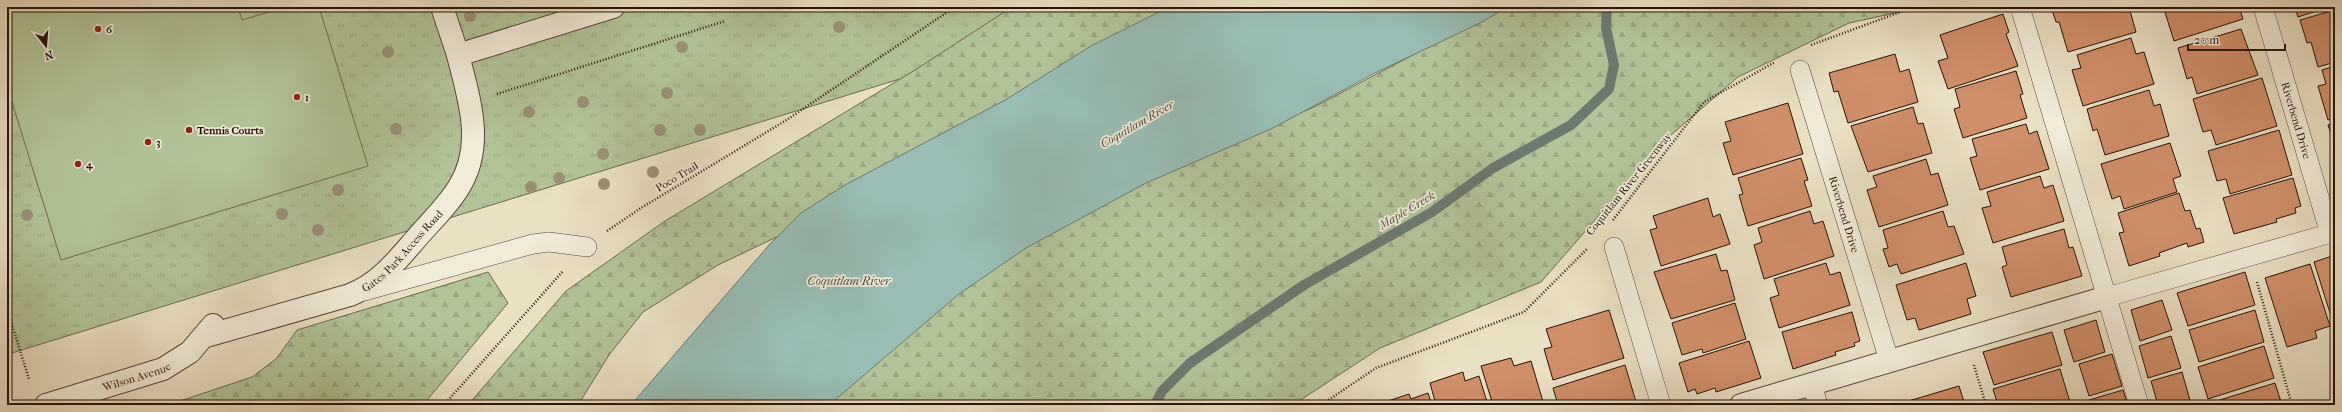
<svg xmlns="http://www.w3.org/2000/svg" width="2342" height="412" viewBox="0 0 2342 412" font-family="'IM FELL French Canon',serif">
  <defs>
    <pattern id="grass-tufts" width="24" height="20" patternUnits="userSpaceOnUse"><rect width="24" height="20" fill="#b2c398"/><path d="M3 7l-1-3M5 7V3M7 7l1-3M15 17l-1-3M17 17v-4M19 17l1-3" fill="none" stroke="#99a782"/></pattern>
    <pattern id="forest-firs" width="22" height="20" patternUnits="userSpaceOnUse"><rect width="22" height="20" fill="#b2c398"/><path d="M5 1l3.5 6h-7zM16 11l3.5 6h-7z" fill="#99a782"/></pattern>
  </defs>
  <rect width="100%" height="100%" fill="#eae0c4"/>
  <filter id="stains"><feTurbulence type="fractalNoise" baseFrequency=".005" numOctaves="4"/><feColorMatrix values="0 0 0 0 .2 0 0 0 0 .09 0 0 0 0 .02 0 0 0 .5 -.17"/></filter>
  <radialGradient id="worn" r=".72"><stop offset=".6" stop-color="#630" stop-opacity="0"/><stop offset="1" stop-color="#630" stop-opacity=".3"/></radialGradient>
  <path fill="url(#grass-tufts)" stroke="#6e6b50" d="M7,7H1120L1039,36L12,353L7,336Z"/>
  <path fill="url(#forest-firs)" stroke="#6e6b50" d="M1012,7H1191L823,215L718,265L643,312L609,355L578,405H468L566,291L665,221L915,70Z
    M1504,7H1923L1849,23L1738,77L1663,142L1541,282L1380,348L1293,405H818L956,280L1086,206L1316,106Z
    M488,272L508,303L423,405H168L252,377L276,359L297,330Z"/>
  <path fill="#b2c398" stroke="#6e6b50" d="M7,7H238L242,20L286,7H319L368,166L61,260L7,86Z"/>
  <path fill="#98bdb4" stroke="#6c796f" d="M1169,7H1507L1480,23L1373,74L1271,129L1146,183L1026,248L959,294L829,405H631L769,245L801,213L845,185L1007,99L1091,46Z"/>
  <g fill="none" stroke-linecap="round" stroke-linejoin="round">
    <path stroke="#6c796f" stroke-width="10" d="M1155,405L1162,391L1190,363L1304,285L1432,212L1493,168L1571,125L1609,89L1614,65L1606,28L1607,7"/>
  </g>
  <path fill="#d08e6a" stroke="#291307" d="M2051,7H2129L2136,32L2068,52L2059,22H2056Z
    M2169,7H2239L2243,19L2174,41L2164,9Z
    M2295,7H2329L2298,17Z
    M2335,10V62L2318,67L2311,42L2307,43L2300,20Z
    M2003,14L2009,32L2006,34L2018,66L1948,89L1938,61L1948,58L1940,35Z
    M2241,29L2258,75L2197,94L2192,77L2187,79L2178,48Z
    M2131,38L2136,54L2144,52L2154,84L2083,106L2072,70L2081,68L2077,55Z
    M1895,54L1900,72L1909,69L1918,102L1848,123L1838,91L1834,92L1829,73Z
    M2335,66V118L2328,120L2318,86L2326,84L2322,70Z
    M2016,71L2023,94L2020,95L2027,118L1963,138L1954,109L1960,107L1955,89Z
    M2262,78L2277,126L2216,145L2211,130L2203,132L2193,99Z
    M2149,90L2154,106L2160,104L2169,136L2105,155L2097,129L2093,131L2087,109Z
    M1788,103L1803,154L1733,175L1723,143L1731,141L1725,122Z
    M1913,107L1918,124L1923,123L1932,153L1868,172L1851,126Z
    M2335,123V146L2328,125Z
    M2026,124L2029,134L2037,131L2049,169L1980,190L1970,158L1977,156L1972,139Z
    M2279,130L2292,175L2230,194L2226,179L2217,181L2208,151Z
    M2170,143L2181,176L2173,179L2177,192L2124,209L2120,196L2112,199L2101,164Z
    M1801,158L1808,180L1804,181L1812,206L1748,226L1739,195L1743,194L1738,178Z
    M1926,159L1931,175L1938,173L1948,205L1879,227L1867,190L1877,187L1873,176Z
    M2040,176L2044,188L2053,185L2064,221L1993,243L1982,208L1991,206L1987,192Z
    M2293,178L2301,206L2295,208L2296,213L2276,219L2277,222L2234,234L2223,198Z
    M2179,193L2185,211L2190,210L2196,229L2200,228L2204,242L2188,247L2187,243L2159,253L2160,256L2129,266L2119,233L2124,232L2118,213Z
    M1708,198L1713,217L1720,214L1730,244L1661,266L1650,230L1657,228L1653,216Z
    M1810,211L1814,224L1823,221L1834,256L1764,279L1754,245L1762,242L1758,228Z
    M1943,211L1948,227L1954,226L1964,254L1901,274L1897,264L1889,267L1883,249L1888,248L1883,230Z
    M2064,229L2069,248L2073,247L2082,276L2011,297L2002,267L2007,265L2002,247Z
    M1716,254L1721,271L1727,270L1735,300L1671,319L1654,272Z
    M2335,255V329L2314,262Z
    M1826,263L1830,275L1840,272L1850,305L1779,328L1770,298L1779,295L1774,279Z
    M1966,263L1976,296L1967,299L1971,314L1919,330L1915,318L1907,320L1896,285Z
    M2310,264L2330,326L2315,331L2317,338L2287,347L2265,278Z
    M2245,272L2255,305L2188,326L2177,293Z
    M2162,300L2172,330L2140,341L2131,310Z
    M1735,303L1746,339L1703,353L1702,349L1682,355L1672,323Z
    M1609,310L1624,358L1553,380L1544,349L1552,347L1546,329Z
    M2255,310L2264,342L2199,362L2189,330Z
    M1852,312L1860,341L1854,343L1855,346L1835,352L1836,355L1793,369L1782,332Z
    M2096,320L2105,352L2074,362L2064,330Z
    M2052,332L2062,365L1994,385L1983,352Z
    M2171,336L2181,368L2148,378L2139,346Z
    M1749,341L1761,378L1716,392L1715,388L1697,394L1695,389L1688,392L1679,363Z
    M2264,346L2274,378L2208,399L2198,367Z
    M2112,354L2122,386L2089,396L2079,364Z
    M1511,358L1514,366L1531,361L1544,405H1493L1481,366Z
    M1625,365L1637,405H1558L1553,388Z
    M2060,369L2070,402L2059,405H1998L1993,389Z
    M1463,372L1465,381L1479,376L1488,405H1436L1430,383Z
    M2182,372L2191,404L2158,405L2151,381Z
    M2275,383L2282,405H2211L2210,403Z
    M1959,386L1965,405H1895Z
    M2123,390L2128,405H2091L2089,400Z
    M1428,393L1432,405L1379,404L1409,394L1411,399Z"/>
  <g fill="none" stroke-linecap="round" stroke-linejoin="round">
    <g stroke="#594636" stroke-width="20">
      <g id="lane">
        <path d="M2020,7L2139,405"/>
        <path id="s1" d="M2263,7L2330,234"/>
        <path id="s2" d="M1800,70L1889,360"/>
        <path d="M1614,247L1661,405"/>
        <path d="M364,291L533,244L549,242L587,247"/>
        <path d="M2107,297L2335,232"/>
        <path d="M1812,384L1818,405"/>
      </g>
    </g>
    <g stroke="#594636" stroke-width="24">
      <g id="street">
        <path d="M442,7L458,55L613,7"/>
        <path id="s3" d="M203,337L350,295C378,284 395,263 414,241C429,223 447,207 459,187C485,145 469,99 458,55"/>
        <path id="s4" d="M46,405L163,369L190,352L213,325"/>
        <path d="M1741,405L2107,297"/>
      </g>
    </g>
    <path stroke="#291307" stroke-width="2.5" stroke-dasharray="1 2" stroke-linecap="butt" d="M1811,45L1914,7
      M497,94L725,21
      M1613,220L1704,102L1775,62
      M607,231L641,208L785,121L955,7
      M2257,282L2292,405
      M7,309L29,379
      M1974,365L1986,405
      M444,405L563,271
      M1321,405L1376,368L1524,312L1587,249"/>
    <use href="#lane" stroke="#f1ebd9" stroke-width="19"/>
    <use href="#street" stroke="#f1ebd9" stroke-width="22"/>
  </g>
  <g fill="#9a9178">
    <circle cx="470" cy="16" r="6"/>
    <circle cx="839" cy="27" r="6"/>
    <circle cx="682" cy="47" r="6"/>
    <circle cx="388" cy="52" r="6"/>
    <circle cx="667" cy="93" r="6"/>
    <circle cx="583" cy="102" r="6"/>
    <circle cx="529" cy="112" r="6"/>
    <circle cx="396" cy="129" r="6"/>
    <circle cx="660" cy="130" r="6"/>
    <circle cx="700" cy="130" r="6"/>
    <circle cx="603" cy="154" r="6"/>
    <circle cx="653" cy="172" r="6"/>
    <circle cx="559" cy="178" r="6"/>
    <circle cx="604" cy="184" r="6"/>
    <circle cx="531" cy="187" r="6"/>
    <circle cx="338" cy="190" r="6"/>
    <circle cx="282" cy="214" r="6"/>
    <circle cx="27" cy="215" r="6"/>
    <circle cx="318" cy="230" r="6"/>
  </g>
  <g fill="#8f2418" stroke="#f1ebd9" stroke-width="1.5">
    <circle cx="98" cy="29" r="4"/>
    <circle cx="297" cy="97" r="4"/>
    <circle cx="189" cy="130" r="4"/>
    <circle cx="148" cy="142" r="4"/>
    <circle cx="78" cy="164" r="4"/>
  </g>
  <g text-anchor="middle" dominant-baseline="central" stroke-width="3.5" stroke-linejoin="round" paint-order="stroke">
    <g font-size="11" font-weight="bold" fill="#291307" stroke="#f1ebd9" text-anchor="start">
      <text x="106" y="29">6</text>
      <text x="305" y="97">1</text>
      <text x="197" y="130">Tennis Courts</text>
      <text x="156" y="142">3</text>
      <text x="86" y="164">4</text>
    </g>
    <g font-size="11" fill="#291307" stroke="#f1ebd9">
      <text stroke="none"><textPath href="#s1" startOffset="118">Riverbend Drive</textPath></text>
      <text transform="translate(677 177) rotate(-31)">Poco Trail</text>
      <text transform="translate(1629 184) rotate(-51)">Coquitlam River Greenway</text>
      <text stroke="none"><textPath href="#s2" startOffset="151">Riverbend Drive</textPath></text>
      <text stroke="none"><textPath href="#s3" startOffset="222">Gates Park Access Road</textPath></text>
      <text stroke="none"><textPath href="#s4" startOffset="95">Wilson Avenue</textPath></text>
    </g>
    <g font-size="12" font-style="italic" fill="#504e44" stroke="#f1ebd9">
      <text transform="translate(1137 124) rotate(-30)">Coquitlam River</text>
      <text transform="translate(1407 210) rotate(-31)">Maple Creek</text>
      <text x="849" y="281">Coquitlam River</text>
    </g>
  </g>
  <rect width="2342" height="412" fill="none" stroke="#eae0c4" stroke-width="24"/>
  <rect x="8" y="8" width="2326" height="396" fill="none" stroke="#291307" stroke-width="2"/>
  <rect x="12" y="12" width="2318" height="388" fill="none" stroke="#291307"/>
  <g transform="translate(46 46) rotate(163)" stroke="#f1ebd9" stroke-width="3" paint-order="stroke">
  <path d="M0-3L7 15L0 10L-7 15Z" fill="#291307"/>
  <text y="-6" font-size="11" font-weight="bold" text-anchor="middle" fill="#291307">N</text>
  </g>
  <path d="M2188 44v6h97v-6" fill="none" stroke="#291307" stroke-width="2"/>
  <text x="2194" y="44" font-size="12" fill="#291307" stroke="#f1ebd9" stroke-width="3" paint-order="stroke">20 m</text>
  <rect width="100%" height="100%" filter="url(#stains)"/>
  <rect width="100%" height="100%" fill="url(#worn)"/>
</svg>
